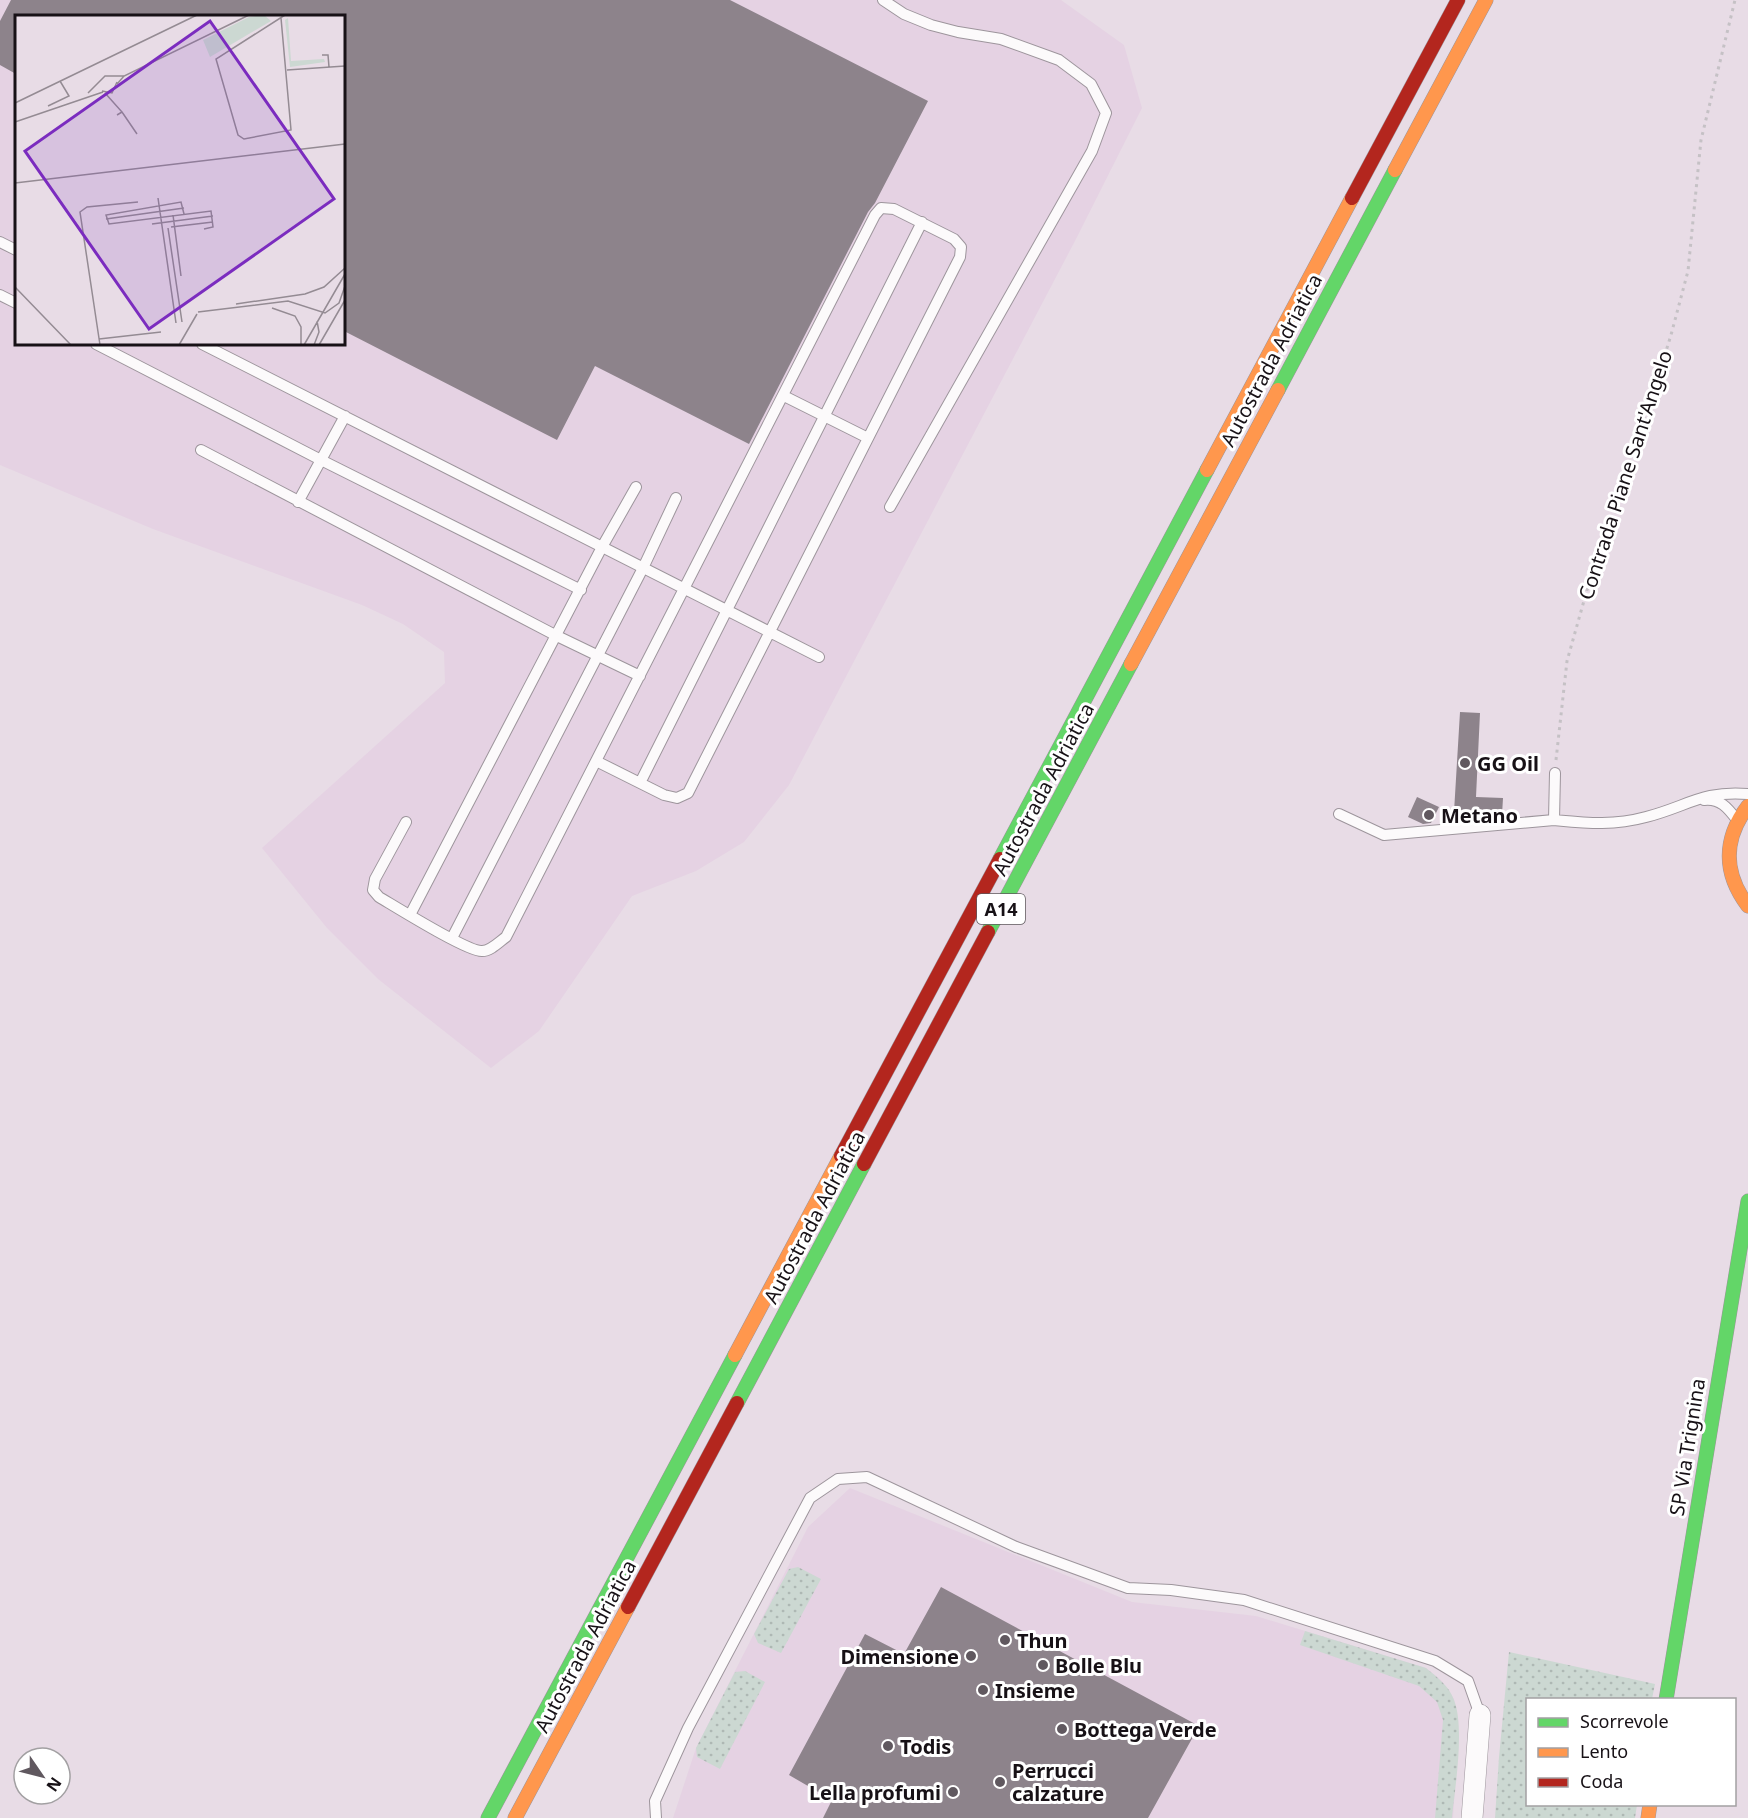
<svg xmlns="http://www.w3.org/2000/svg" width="1748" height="1818" viewBox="0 0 1748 1818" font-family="'Noto Sans',sans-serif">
  <defs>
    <pattern id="grass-dots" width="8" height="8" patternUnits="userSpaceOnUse" patternTransform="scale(1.5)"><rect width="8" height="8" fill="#ccd8d2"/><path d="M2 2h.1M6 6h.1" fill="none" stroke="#aeb8b4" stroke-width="1.8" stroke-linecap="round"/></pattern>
  </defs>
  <rect width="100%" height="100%" fill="#e8dce6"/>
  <path fill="#e5d2e3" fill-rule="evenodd" d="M0,0H1061L1124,45L1142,108L1076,239L789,785L744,842L696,871L632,896L539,1031L491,1068L378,979L327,928L262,848L445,683L444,652L403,624L362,605L153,529L0,465ZM16,16H344V344H16Z
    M850,1488L1132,1602L1256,1616L1426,1668L1441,1680L1454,1699L1457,1715L1458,1740L1453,1818H673L696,1748L808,1527Z"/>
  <path fill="url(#grass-dots)" d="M798,1567L821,1579L781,1653L758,1643L754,1634L789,1569Z
    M1305,1631L1426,1668C1437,1677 1449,1686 1454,1700C1465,1728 1455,1787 1452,1818H1435L1443,1720L1437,1702L1419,1686L1300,1645Z
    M1509,1652L1655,1684L1652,1699L1528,1700V1804L1637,1805L1635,1818H1495L1499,1757Z
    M745,1671L765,1682L720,1769L697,1757L696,1748L735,1672Z"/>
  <path fill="#8d838b" d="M11,0H730L928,101L875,203L868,212L749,444L595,366L557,440L344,331V16H16V74L0,65V21Z
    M1460,712L1480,713L1476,797L1503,798L1502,815L1454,812Z
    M1417,797L1439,807L1431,823L1423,824L1408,817Z
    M941,1587L1199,1726L1148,1818H823L832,1800L789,1775L865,1634L904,1654Z"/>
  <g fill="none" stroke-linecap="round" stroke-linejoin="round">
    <g stroke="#9d959c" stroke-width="12">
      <path id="lane" d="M883,0L904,14L931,25L958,32L1001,39L1059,60L1091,84L1106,113L1092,151L890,507
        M0,242L16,250
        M0,295L16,303
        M96,344L321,460L581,590
        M202,344L819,657
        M784,396L868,438
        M201,450L557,636L640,676
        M298,502L345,416
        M1555,773L1554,820C1587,823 1613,826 1646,817C1686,807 1703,790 1748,794
        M640,783L922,222
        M1704,800C1720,798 1728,808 1737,820
        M1339,814L1384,835L1554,820
        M406,822L375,879L373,890L379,897C396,907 468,952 482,951C491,951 499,942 506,937L875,215L881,208L894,209L954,239L961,247L960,257L688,793L677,798L664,795L596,761
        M410,915L602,547L636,487
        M452,938L643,568L676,498
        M656,1818L655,1801L688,1728L810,1498L838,1479L867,1477L1016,1547L1128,1588L1171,1590L1244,1600L1435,1661L1468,1681L1480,1715"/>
    </g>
    <g stroke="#9d959c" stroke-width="22">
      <path id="street" d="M1472,1818L1480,1715"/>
    </g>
    <g stroke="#9d959c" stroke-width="15">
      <path id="fast" d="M1278,390L1395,170
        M1000,859L1207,470
        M988,932L1131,664
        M737,1403L864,1164
        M1666,1700L1748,1201
        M488,1818L735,1355"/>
    </g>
    <g stroke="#9d959c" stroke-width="15">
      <path id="slow" d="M1395,170L1486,0
        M1207,470L1352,198
        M1131,664L1278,390
        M1748,806C1723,839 1723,873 1748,906
        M735,1355L841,1156
        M515,1818L628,1607
        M1648,1818L1650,1804"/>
    </g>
    <g stroke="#9d959c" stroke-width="15">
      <path id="jam" d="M1352,198L1458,0
        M841,1156L1000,859
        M864,1164L988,932
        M628,1607L737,1403"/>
    </g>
    <path stroke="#c5c1c5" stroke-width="3" stroke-dasharray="3 4.5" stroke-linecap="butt" d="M1556,760L1567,661L1587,590L1621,497L1671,335L1688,271L1701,140L1735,0"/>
    <use href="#lane" stroke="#fcfafb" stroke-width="10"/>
    <use href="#street" stroke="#fcfafb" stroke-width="21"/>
    <use href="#fast" stroke="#63d668" stroke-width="14"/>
    <use href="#slow" stroke="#ff974d" stroke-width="14"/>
    <use href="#jam" stroke="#b3261e" stroke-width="14"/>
  </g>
  <g fill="#60585f" stroke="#fff" stroke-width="2">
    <circle cx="1465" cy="763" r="6"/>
    <circle cx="1429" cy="815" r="6"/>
    <circle cx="1005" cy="1640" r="6"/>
    <circle cx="971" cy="1656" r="6"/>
    <circle cx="1043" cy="1665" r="6"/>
    <circle cx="983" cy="1690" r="6"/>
    <circle cx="1062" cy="1729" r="6"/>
    <circle cx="888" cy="1746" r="6"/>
    <circle cx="1000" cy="1782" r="6"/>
    <circle cx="953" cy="1792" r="6"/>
  </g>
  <g text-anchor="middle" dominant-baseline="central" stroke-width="6" stroke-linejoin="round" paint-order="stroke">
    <rect fill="#fff" stroke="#5d585c" stroke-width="1.5" x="977" y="894" width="48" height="30" rx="4.5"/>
    <g font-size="18" font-weight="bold" fill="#171116">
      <text x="1001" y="909">A14</text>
    </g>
    <g font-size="20" fill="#171116" stroke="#fff">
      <text transform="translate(1271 360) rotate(-62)">Autostrada Adriatica</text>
      <text transform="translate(1625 475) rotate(-72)">Contrada Piane Sant'Angelo</text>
      <text transform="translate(1043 789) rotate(-62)">Autostrada Adriatica</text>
      <text transform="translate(814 1217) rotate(-62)">Autostrada Adriatica</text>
      <text transform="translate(1687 1447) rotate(-81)">SP Via Trignina</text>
      <text transform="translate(585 1646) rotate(-62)">Autostrada Adriatica</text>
    </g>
    <g font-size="20" font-weight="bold" fill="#171116" stroke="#fff" text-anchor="start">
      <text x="1477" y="763">GG Oil</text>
      <text x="1441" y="815">Metano</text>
      <text x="1017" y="1640">Thun</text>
      <text x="959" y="1656" text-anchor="end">Dimensione</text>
      <text x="1055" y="1665">Bolle Blu</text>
      <text x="995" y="1690">Insieme</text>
      <text x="1074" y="1729">Bottega Verde</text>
      <text x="900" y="1746">Todis</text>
      <text x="1012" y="1770">Perrucci<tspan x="1012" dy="23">calzature</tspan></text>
      <text x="941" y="1792" text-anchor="end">Lella profumi</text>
    </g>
  </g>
  <g transform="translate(15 15)">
    <rect width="330" height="330" fill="#e8dce6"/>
    <path d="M249,0L256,6L195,42L188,25L234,2ZM273,3L276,46L309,44L310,47L275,52L270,5Z" fill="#ccd8d2"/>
    <path fill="none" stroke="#948b93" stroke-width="1.5" d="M266,3L276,115L229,124L223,120L201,44L270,0M307,40H313L314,52M272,55L330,51M102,69L109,61L234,0M87,76L97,78L102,67M73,78L90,61H109M90,78L107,97L102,100M0,88L182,0M33,91L54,81L45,66M107,97L122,119M0,107L88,77M0,168L330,129M143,183L161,308M169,199L166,187L91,200L94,209L196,196L198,212L189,214M158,200L166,261M91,204L169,193M137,209L198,201M156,212L198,207M153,213L167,307M0,272L56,330M221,289L290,279L309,272L330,253M257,293L280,301L286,312V330M183,297L273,286L310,298L324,288L330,271M84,324L146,317M85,330L65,197L72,192L123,187M164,330L182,299M289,330L330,259M299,330L304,317L302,306M304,330L330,285"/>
    <path fill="#7b2cbf" fill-opacity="0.15" stroke="#7b2cbf" stroke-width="3" d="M195,6L319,184L134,314L10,136Z"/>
    <rect width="330" height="330" fill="none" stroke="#171116" stroke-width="3"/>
  </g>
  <rect x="1526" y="1698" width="210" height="108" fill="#ffffff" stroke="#a2a0a2" stroke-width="1.5"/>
  <rect x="1538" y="1718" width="30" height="9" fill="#63d668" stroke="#a2a0a2" stroke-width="1.5"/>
  <text x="1580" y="1728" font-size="18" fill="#171116">Scorrevole</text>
  <rect x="1538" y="1748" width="30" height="9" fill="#ff974d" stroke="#a2a0a2" stroke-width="1.5"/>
  <text x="1580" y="1758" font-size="18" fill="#171116">Lento</text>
  <rect x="1538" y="1778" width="30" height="9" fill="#b3261e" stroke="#a2a0a2" stroke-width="1.5"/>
  <text x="1580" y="1788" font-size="18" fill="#171116">Coda</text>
  <g transform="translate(42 1776) rotate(125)"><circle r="28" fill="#ffffff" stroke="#a2a0a2" stroke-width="1.5"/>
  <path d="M0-4.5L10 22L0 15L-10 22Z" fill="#60585f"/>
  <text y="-9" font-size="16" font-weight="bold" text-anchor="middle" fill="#171116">N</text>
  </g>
</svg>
